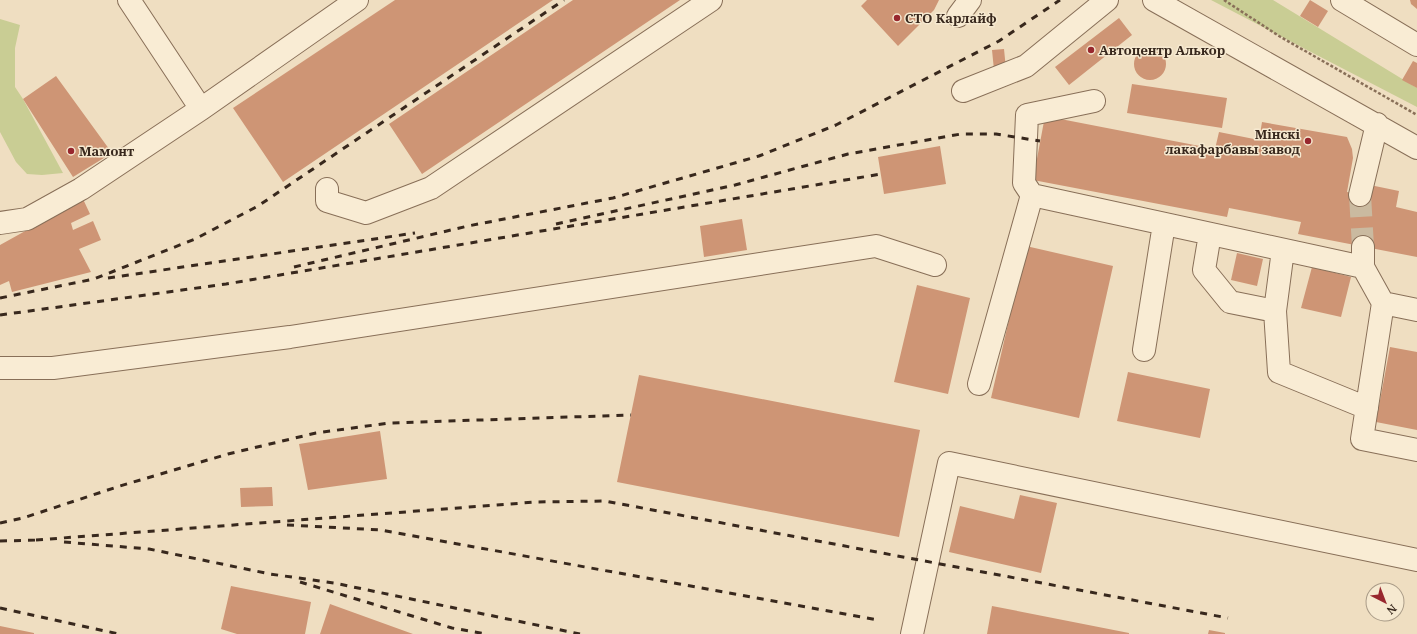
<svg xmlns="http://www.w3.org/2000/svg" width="1417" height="634" viewBox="0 0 1417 634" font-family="'Noto Serif',serif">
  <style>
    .green { fill: #c9cd94 }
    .building { fill: #ce9575 }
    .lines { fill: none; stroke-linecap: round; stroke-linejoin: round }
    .minor-tunnel { stroke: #cabaa0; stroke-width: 22; stroke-dasharray: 22 11; stroke-linecap: butt }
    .minor-casing { stroke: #886f58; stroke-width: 24 }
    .path { stroke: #886f58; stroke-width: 2.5; stroke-dasharray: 3 2; stroke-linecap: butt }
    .minor { stroke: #f9ecd4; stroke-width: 22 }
    .rail { stroke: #38281d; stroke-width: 3; stroke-dasharray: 7 7; stroke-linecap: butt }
    .poi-dot { fill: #98272e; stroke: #f6e9d0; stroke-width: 1.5 }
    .labels { text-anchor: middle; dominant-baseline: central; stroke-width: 3; stroke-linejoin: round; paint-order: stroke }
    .poi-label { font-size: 13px; font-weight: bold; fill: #38281d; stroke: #f6e9d0; text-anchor: start }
  </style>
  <rect width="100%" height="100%" fill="#efdec1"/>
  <path class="green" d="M1211,0H1273L1417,88V107Z
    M0,19L20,25L15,48V87L23,99L63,173L42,175L27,174L16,162L0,132Z"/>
  <path class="building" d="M395,0H553L283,182L233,108Z
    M573,0H680L422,174L389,124Z
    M867,0H939L934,10L898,46L861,6Z
    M1310,0L1328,11L1318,27L1300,16Z
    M1410,0H1417V9L1411,4Z
    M1119,18L1132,35L1069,85L1055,67Z
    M1134 64a16 16 0 1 1 32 0a16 16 0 1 1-32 0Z
    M1004,49L1006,69L994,70L992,50Z
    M1413,61L1417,63V88L1402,80Z
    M56,76L112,153L73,177L23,99Z
    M1132,84L1227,98L1222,128L1127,113Z
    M1045,116L1215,149L1219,132L1259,140L1262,122L1347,137L1352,149L1353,158L1347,192L1367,196L1370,185L1399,191L1396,207L1417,212V257L1298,234L1301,222L1229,208L1227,217L1033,180Z
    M940,146L946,184L884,194L878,157Z
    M83,199L90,214L71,223L73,230L93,221L101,240L79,249L91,272L12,292L9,281L0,285V245Z
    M742,219L747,250L704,257L700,226Z
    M1026,246L1113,266L1079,418L991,398Z
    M1237,253L1263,259L1257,286L1231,280Z
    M1312,267L1351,277L1341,317L1301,308Z
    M917,285L970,298L948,394L894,382Z
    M1390,347L1417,352V430L1376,422Z
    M1128,372L1210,389L1200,438L1117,421Z
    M639,375L920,430L899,537L617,482Z
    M380,431L387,479L308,490L299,444Z
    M272,487L273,506L241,507L240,488Z
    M1020,495L1057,503L1041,573L949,552L960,506L1014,519Z
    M231,586L311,602L305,634H237L221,629Z
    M330,604L413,634H320Z
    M992,606L1129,633V634H987Z
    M0,626L34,633V634H0Z
    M1209,630L1225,633V634H1208Z"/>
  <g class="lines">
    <path class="minor-tunnel" d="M1360,195L1363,247"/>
    <defs>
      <path id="minor" d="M129,0L201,109
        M1154,0L1417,148
        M1342,0L1417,45
        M958,16L970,0
        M963,91L1026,66L1107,0
        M327,189V201L366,213L431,188L711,0
        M1032,195L1024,183L1027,115L1094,101
        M1360,195L1377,124
        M0,223L27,219L81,189L201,109L357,0
        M1210,234L1204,270L1230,302L1275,311L1283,250
        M1363,247V267L1383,303L1417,310
        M1383,303L1362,439L1417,450
        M1275,311L1279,372L1367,408
        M1144,350L1164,224
        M0,368H53L290,337L876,246L935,265
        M979,384L1032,195L1363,267
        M912,634L949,463L1417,560"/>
    </defs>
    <use href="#minor" class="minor-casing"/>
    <path class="path" d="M1224,0L1279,36L1417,115"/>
    <use href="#minor" class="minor"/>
    <path class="rail" d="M556,224L735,185L848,154L961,134H996L1040,141
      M294,267L468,226L613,198L759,156L836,125L999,41L1060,0
      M108,278L415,233
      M0,298L94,279L195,239L258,206L564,0
      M0,315L226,284L881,174
      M0,523L23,518L120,486L228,454L316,433L389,423L631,415
      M287,525L381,530L878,620
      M36,540L536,502L605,501L1228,618
      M0,541L40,540
      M64,542L149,549L270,574L334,583L580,634
      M300,582L452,628L486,634
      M0,608L119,634"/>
  </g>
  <g class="poi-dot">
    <circle cx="897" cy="18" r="4"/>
    <circle cx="1091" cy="50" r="4"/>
    <circle cx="1308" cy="141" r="4"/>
    <circle cx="71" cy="151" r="4"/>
  </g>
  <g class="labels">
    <g class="poi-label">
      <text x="905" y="18">СТО Карлайф</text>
      <text x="1099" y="50">Автоцентр Алькор</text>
      <text x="1300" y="134" text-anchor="end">Мінскі<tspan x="1300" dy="15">лакафарбавы завод</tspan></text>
      <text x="79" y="151">Мамонт</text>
    </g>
  </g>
  <g transform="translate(1385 602) rotate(138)"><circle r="19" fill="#f6e9d0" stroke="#aa9c88"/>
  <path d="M0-3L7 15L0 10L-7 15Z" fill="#98272e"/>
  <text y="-6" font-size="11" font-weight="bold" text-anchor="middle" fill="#38281d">N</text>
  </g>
</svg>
